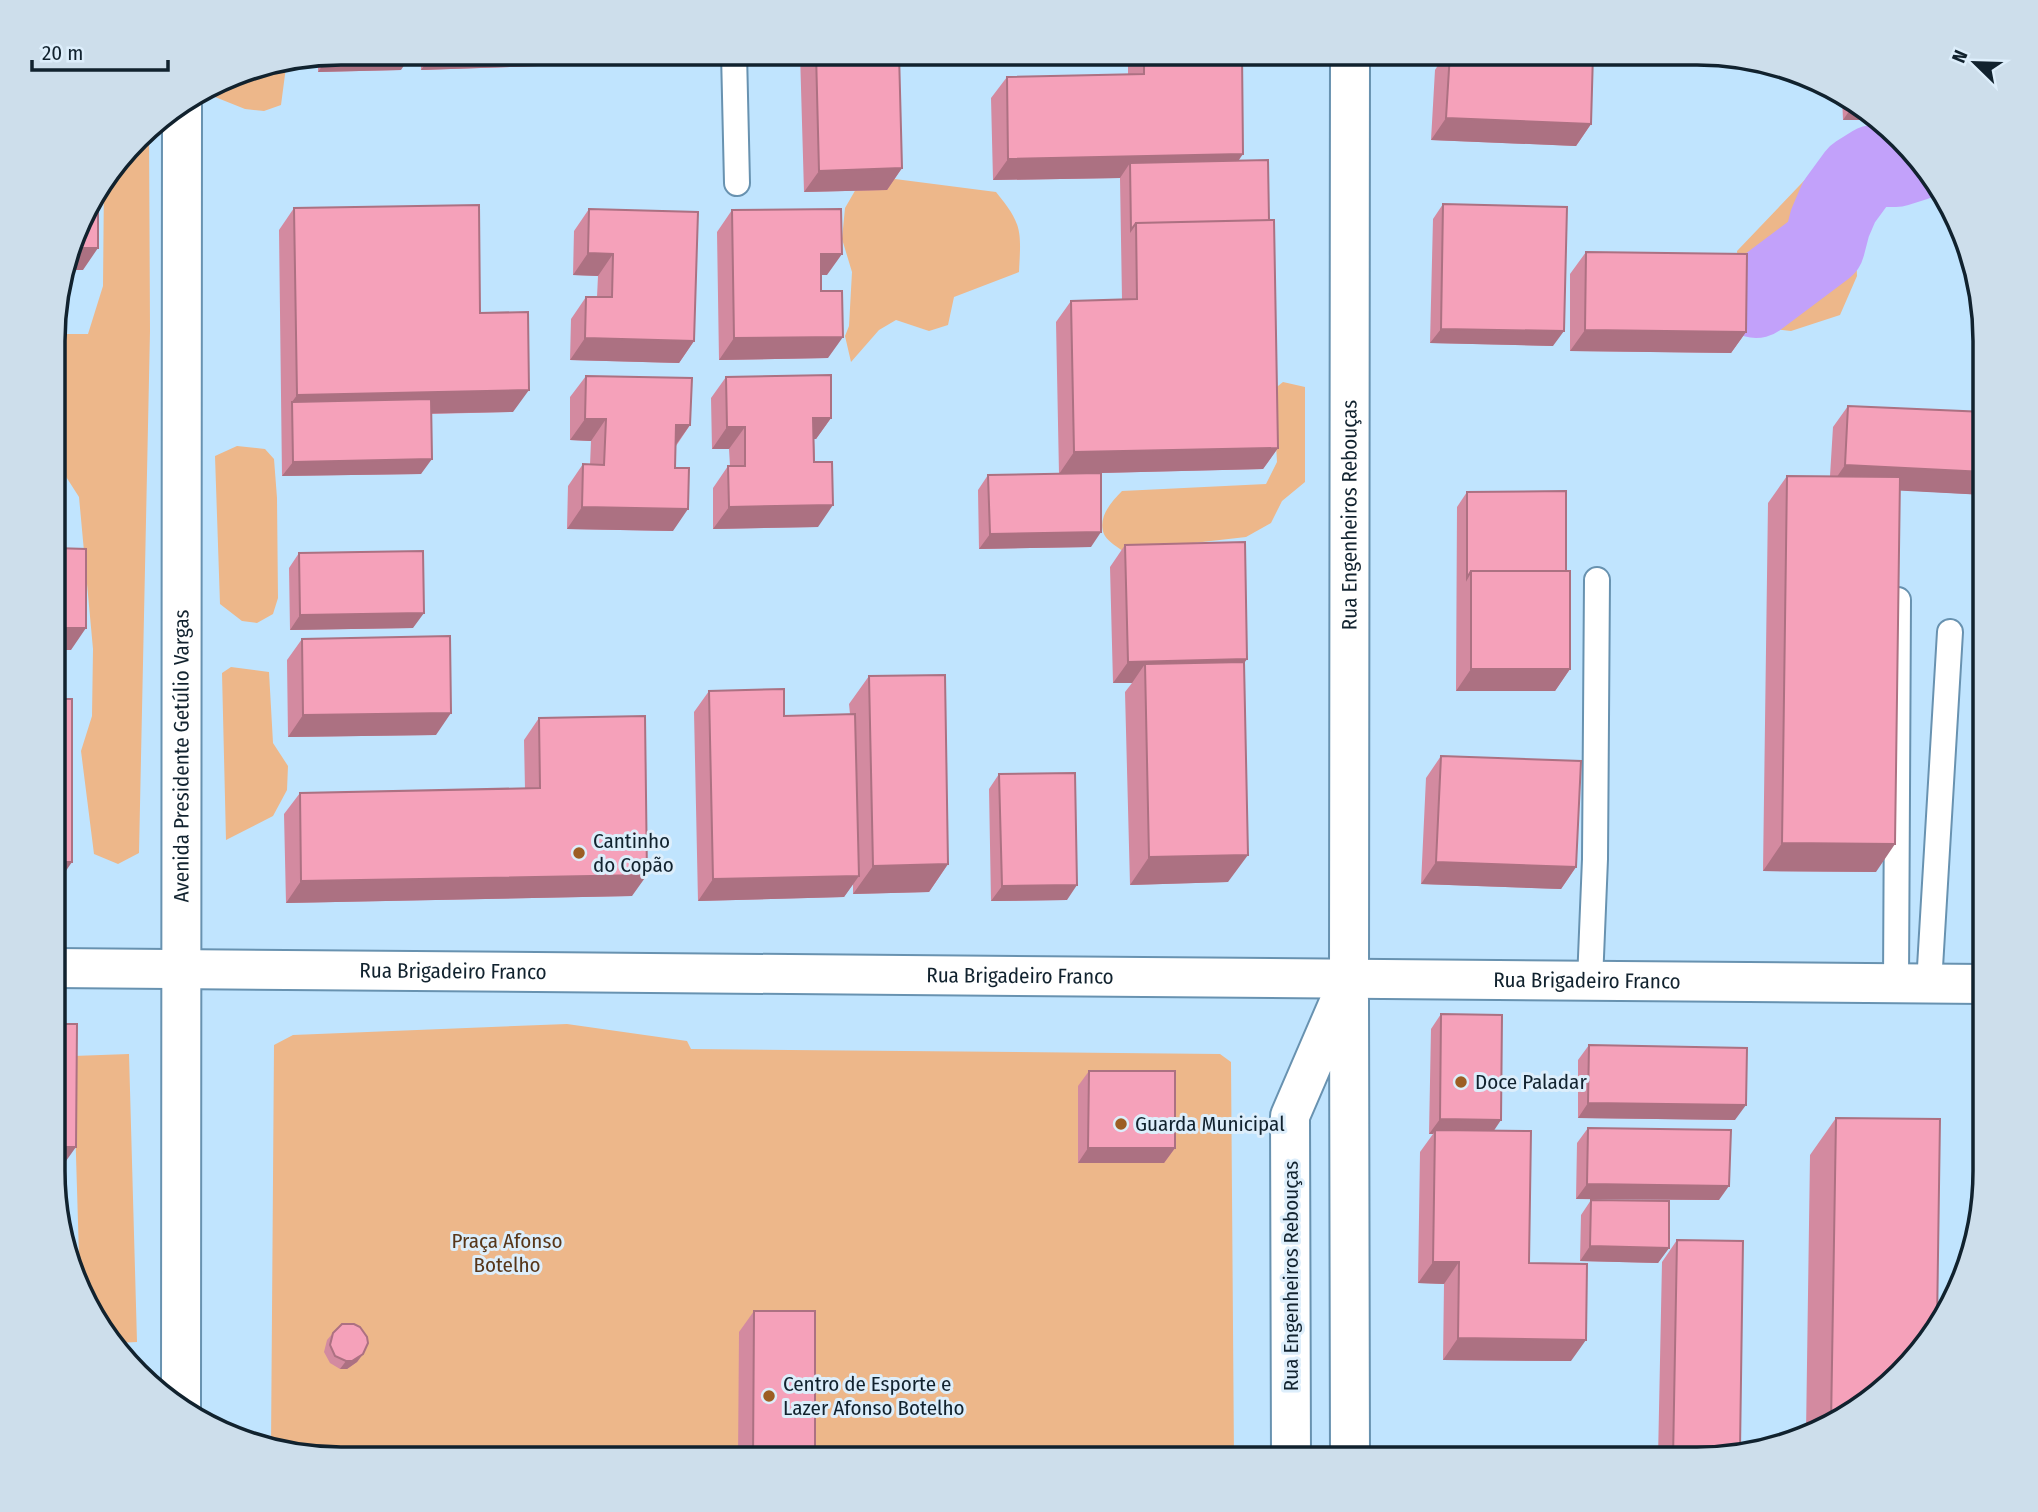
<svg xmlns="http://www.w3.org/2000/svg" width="2038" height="1512" viewBox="0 0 2038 1512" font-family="'Fira Sans Condensed',sans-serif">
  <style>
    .green { fill: #edb78a }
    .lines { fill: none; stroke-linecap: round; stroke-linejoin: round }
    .river { stroke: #c2a1fa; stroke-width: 82 }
    .service-casing { stroke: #6892b0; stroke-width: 28 }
    .minor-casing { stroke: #6892b0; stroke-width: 42 }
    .secondary-casing { stroke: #6892b0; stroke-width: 42 }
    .service { stroke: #fff; stroke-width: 24 }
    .minor { stroke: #fff; stroke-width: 38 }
    .secondary { stroke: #fff; stroke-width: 38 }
    .wall { fill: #d38aa0 }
    .shaded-wall { fill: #ac7182 }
    .building { fill: #f5a1ba; stroke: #ac7182; stroke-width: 2 }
    .poi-dot { fill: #9c5e23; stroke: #ddeefb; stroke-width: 2.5 }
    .labels { text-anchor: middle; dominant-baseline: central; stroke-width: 6; stroke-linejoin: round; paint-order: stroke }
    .street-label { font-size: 21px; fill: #11222e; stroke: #ddeefb }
    .poi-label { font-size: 21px; fill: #11222e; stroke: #ddeefb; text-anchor: start }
    .park-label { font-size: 21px; fill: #573619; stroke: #ddeefb }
    .rim { fill: none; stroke: #11222e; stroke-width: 3.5 }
  </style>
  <rect width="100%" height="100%" fill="#c0e4fe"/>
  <path class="green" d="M285,62L286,67L281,105L264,111L245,109L210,95V90L248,68Z
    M149,126L150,331L139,853L118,864L94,854L81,751L92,716L93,649L79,497L63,472L55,468V334H88L103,286L104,181Z
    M1894,133L1927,177L1898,188L1885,207L1855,228L1857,276L1840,315L1791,331L1744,326L1737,251L1840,143Z
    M895,179L996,192C1023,225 1021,231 1019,272L954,297L948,325L929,331L896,320L879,330L851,362L845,336L849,326L852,272L842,239L845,208L856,189Z
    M1283,382L1305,387V482L1282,501L1271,523L1246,537L1123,551C1117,547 1109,542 1105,536C1096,519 1111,502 1122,491L1266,484L1277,462L1273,390Z
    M237,446L265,449L274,459L277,498L278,598L273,614L257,623L242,621L220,604L215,456Z
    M231,667L269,672L273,743L288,766L287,790L273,816L226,840L222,673Z
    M567,1024L687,1041L691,1049L1220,1054L1231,1062L1234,1459H323L271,1447L274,1045L293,1035Z
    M129,1054L137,1342L117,1343L82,1299L80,1289L73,1056Z"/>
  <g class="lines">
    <path class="river" d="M1756,297L1824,246L1830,223L1839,202L1858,176L1874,166H1896L1915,160"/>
    <defs>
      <path id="service" d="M734,53L737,183
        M1590,981L1595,859L1597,580
        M1896,984L1898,600
        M1929,984L1950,632"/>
      <path id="minor" d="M1349,999L1350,1459
        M1291,1459L1290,1116L1349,979"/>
      <g id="secondary">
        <path id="s1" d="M54,968L1985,984"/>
        <path id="s2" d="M1349,979L1350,53"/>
        <path id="s3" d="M181,1407L182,106"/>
      </g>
    </defs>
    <use href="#service" class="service-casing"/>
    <use href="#minor" class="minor-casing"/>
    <use href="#secondary" class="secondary-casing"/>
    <use href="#service" class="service"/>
    <use href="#minor" class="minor"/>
    <use href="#secondary" class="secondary"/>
  </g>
  <path class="wall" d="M341,52L401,70L318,72V56Z
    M421,53H695L689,61L421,70Z
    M800,53H899L902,168L887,190L804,192Z
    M927,53H1051L1045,61L927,65Z
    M1128,53H1242L1238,161L1269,220L1278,448L1263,469L1059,474L1056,322L1071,301L1122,299L1120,178L993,180L991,98L1007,77L1128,74Z
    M1446,53H1572L1591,124L1576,146L1431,140L1435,70Z
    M1842,96L1880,120H1843Z
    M1443,204L1553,346L1430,343L1433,219Z
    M294,208L480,313L513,412L431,414L421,474L282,476L279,230Z
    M589,209L694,341L679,363L570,360L571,319L586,297H597L598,276L573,275L574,231Z
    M732,210L827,275H821V291L828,358L719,360L717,232Z
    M1586,252L1746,332L1731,353L1570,351V274Z
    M586,376L690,425L676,446L673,531L567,529L568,486L583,464L590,465L591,441L570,440V397Z
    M726,377L831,418L816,439H814L818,527L713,529V488L728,466H730L729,449H712L711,398Z
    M1848,406L1985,412V495L1900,490L1876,872L1763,871L1768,503L1787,476H1830L1833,427Z
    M988,475L1091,547L979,549L978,490Z
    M1467,492L1566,571L1570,669L1555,691H1456L1457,507Z
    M1125,545L1244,663L1228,882L1130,885L1125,692L1132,683H1113L1110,567Z
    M299,553L413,628L290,630L289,568Z
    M302,639L436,735L288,737L287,660Z
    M869,676L948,864L929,892L853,894V884L844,897L698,901L694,712L709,691L784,716L850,714L849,704Z
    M539,718L632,896L286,903L284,814L300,793L525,789L524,740Z
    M1441,756L1576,867L1561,889L1421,884L1426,778Z
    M999,774L1067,900L991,901L989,789Z
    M1441,1014L1493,1131L1529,1263L1571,1361L1443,1360L1444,1284L1418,1283L1420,1152L1433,1134H1429L1431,1029Z
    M1589,1045L1735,1120L1578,1118V1060Z
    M1089,1071L1175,1148L1164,1163H1078V1086Z
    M1836,1118L1914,1361L1824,1430L1806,1434L1810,1155Z
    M1588,1128L1719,1200L1576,1199L1577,1143Z
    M1591,1200L1669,1248L1658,1263L1580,1261L1581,1215Z
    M1677,1240L1697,1460L1658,1459L1662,1262Z
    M754,1311L815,1459H738L739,1332Z
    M333,1333L363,1354L357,1362L347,1369H340L330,1363L324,1352L327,1340Z"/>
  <path class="shaded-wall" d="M496,53H695L689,61L421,70L432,55Z
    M936,53H1051L1045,61L927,65Z
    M411,55L401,70L318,72L328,57Z
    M1854,104L1880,120H1843Z
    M1446,118L1591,124L1576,146L1431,140Z
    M1243,154L1228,176L1130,163L1120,178L993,180L1008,159Z
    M902,168L887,190L804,192L819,171Z
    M74,248H98L83,270H66Z
    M588,253L613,254L598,276L573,275Z
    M821,254H842L827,275H806Z
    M1441,329L1564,331L1553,346L1430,343Z
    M1585,330L1746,332L1731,353L1570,351Z
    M843,337L828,358L719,360L734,338Z
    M585,338L694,341L679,363L570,360Z
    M529,390L513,412L292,416V402L297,395Z
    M813,418H831L816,439L798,440Z
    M585,419H606L591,441L570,440Z
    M676,425H690L675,446Z
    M727,427H745L729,449H712Z
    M1278,448L1263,469L1059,474L1074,452Z
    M432,459L421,474L282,476L293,462Z
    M1845,465L1985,472V495L1830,487Z
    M833,505L818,527L713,529L729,507Z
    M582,507L688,509L673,531L567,529Z
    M1101,532L1091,547L979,549L990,534Z
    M424,613L413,628L290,630L300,615Z
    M54,628H86L71,650H54Z
    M1247,659L1232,681L1145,664L1132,683H1113L1128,662Z
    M1471,669H1570L1555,691H1456Z
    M451,713L436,735L288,737L303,715Z
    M1782,843L1895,844L1876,872L1763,871Z
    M1248,855L1228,882L1130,885L1149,857Z
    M54,862H72L57,884H54Z
    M1436,862L1576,867L1561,889L1421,884Z
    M948,864L929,892L853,894L873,866Z
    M647,875L632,896L286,903L301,881Z
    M859,876L844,897L698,901L713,879Z
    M1077,885L1067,900L991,901L1002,886Z
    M1588,1103L1746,1105L1735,1120L1578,1118Z
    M1440,1119L1501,1120L1491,1135L1435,1130L1433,1134H1429Z
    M53,1147H76L61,1168H53Z
    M1088,1148H1175L1164,1163H1078Z
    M1587,1184L1729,1186L1719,1200L1576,1199Z
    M1590,1246L1669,1248L1658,1263L1580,1261Z
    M1433,1262H1459L1444,1284L1418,1283Z
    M1458,1338L1586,1340L1571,1361L1443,1360Z
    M363,1354L357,1362L347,1369H340L346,1361Z"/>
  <path class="building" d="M341,52L411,53V55L328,57V55Z
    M432,53H496L432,55Z
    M816,53H899L902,168L819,171Z
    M1144,53H1242L1243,154L1008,159L1007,77L1144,74Z
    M1450,53L1593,54L1591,124L1446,118Z
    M1268,160L1269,220L1136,223L1131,230L1130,163Z
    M98,188V248H74L91,197Z
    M1443,204L1567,207L1564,331L1441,329Z
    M479,205L480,313L528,312L529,390L297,395L294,208Z
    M589,209L698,212L694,341L585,338L586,297H612L613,254L588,253Z
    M841,209L842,254H821V291H842L843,337L734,338L732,210Z
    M1274,220L1278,448L1074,452L1071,301L1137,299L1136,223Z
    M1586,252L1747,254L1746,332L1585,330Z
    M831,375V418H813L814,462H832L833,505L729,507L728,466H745V427H727L726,377Z
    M586,376L692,378L690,425H676L675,468H689L688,509L582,507L583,464L604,465L606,419H585Z
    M431,399L432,459L293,462L292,402Z
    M1848,406L1985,412V472L1845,465Z
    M1101,473V532L990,534L988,475Z
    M1787,476L1900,477L1895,844L1782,843Z
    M1566,491V571H1471L1467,578V492Z
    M1245,542L1247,659L1128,662L1125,545Z
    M55,548L86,549V628H54Z
    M423,551L424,613L300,615L299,553Z
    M1471,571H1570V669H1471Z
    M450,636L451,713L303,715L302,639Z
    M1244,662L1248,855L1149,857L1145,664Z
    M945,675L948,864L873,866L869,676Z
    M784,689V716L855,714L859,876L713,879L709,691Z
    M54,699H72V862H54Z
    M645,716L647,875L301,881L300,793L540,788L539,718Z
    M1441,756L1581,761L1576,867L1436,862Z
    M1075,773L1077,885L1002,886L999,774Z
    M1441,1014L1502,1015L1501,1120L1440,1119Z
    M53,1024H77L76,1147H53Z
    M1589,1045L1747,1048L1746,1105L1588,1103Z
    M1089,1071H1175V1148H1088Z
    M1836,1118L1940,1119L1937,1324L1914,1361L1831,1425Z
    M1588,1128L1731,1130L1729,1186L1587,1184Z
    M1435,1130L1531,1131L1529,1263L1587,1264L1586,1340L1458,1338L1459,1262H1433Z
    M53,1168H60V1216L53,1190Z
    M1591,1200L1669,1201V1248L1590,1246Z
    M1677,1240L1743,1241L1740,1449L1697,1460L1673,1459Z
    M754,1311H815V1459H753Z
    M342,1324H354L360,1327L367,1337L368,1343L363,1354L352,1361H346L335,1356L330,1345L333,1333Z"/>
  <g class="poi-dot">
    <circle cx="579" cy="853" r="7"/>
    <circle cx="1461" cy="1082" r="7"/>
    <circle cx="1121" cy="1124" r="7"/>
    <circle cx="769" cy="1396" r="7"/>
  </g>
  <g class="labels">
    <g class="street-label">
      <text stroke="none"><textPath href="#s2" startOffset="464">Rua Engenheiros Rebouças</textPath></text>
      <text stroke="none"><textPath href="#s3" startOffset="651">Avenida Presidente Getúlio Vargas</textPath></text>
      <text stroke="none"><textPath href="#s1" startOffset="399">Rua Brigadeiro Franco</textPath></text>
      <text stroke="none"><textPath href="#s1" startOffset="966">Rua Brigadeiro Franco</textPath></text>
      <text stroke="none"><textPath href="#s1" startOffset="1533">Rua Brigadeiro Franco</textPath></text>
      <text transform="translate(1291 1276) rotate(-90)">Rua Engenheiros Rebouças</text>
    </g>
    <g class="poi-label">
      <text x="593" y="841">Cantinho<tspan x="593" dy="24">do Copão</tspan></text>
      <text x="1475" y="1082">Doce Paladar</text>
      <text x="1135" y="1124">Guarda Municipal</text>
      <text x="783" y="1384">Centro de Esporte e<tspan x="783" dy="24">Lazer Afonso Botelho</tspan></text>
    </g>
    <g class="park-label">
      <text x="507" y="1241">Praça Afonso<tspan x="507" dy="24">Botelho</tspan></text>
    </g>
  </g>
  <path d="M0 0H2038V1512H0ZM341 65H1697A276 276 0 0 1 1973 341V1171A276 276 0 0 1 1697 1447H341A276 276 0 0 1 65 1171V341A276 276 0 0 1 341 65Z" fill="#cddeeb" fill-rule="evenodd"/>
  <path class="rim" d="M341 65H1697A276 276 0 0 1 1973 341V1171A276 276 0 0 1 1697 1447H341A276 276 0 0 1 65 1171V341A276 276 0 0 1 341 65Z"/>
  <g transform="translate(1975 63) rotate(293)" stroke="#ddeefb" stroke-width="5" paint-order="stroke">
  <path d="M0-5L12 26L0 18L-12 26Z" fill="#11222e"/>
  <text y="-10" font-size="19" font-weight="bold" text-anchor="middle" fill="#11222e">N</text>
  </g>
  <path d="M32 60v10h136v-10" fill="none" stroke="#11222e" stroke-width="3.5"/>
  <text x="42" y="60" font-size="21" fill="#11222e" stroke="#ddeefb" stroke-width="5" paint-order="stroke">20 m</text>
</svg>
